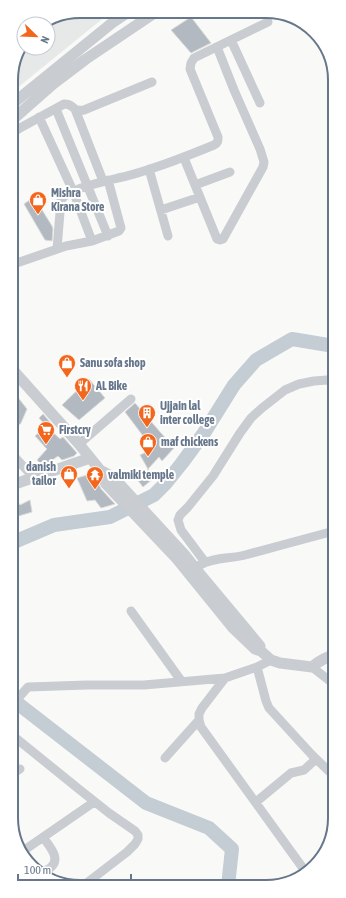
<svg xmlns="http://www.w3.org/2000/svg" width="346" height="898" viewBox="0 0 346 898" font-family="'Asap Condensed',sans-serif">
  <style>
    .built { fill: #e7e9e8 }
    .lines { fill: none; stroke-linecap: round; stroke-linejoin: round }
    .river { stroke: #c3cdd3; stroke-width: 14 }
    .building { fill: #b2b9c1; stroke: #dbdbd9 }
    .minor { stroke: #c9ccd1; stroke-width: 9 }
    .tertiary { stroke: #c9ccd1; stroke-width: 11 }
    .labels { text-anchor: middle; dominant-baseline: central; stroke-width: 4; stroke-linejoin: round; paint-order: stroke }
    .poi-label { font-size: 12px; font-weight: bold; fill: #66768b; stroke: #fff; text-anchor: start }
    .rim { fill: none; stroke: #66768b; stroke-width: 2 }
  </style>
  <rect width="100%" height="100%" fill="#f9faf7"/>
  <path class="built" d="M80,11H112L11,93V75L18,49L24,42V48H48V24H46Z"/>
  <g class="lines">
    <path class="river" d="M12,544L14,542L54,525L110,517L154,495L166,483L182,463L204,433L234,385L256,360L292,339L334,346
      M12,699L146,803L209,828L232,849L228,886"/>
  </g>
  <path class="building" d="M191,17L211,43L191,53L171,30Z
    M34,197L52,226L53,229L52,241L45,240L24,204Z
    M89,379L105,398L79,420L62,405Z
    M16,395L27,409L21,423L12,432V398Z
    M135,403L174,448L162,461L159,457L148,469L140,455L153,449L125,412Z
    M43,414L50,422L46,426L39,418Z
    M46,426L60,439L63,437L77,453L74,456L62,460L58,456L43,467L37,460L47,449L35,436Z
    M148,469L154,478L143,487L136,478Z
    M94,473L101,489L115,504L101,508L95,500L87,501L77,478Z
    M12,494L20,505L30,500L32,512L12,518Z"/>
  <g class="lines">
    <path class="minor" d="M231,40L260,103
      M56,109L108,236
      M75,109L103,181
      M39,117L73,191L92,241
      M11,134L20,128L64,104C74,103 71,112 84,110L152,82
      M184,158L217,239L220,240L223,239L263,167L264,162L260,149L234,90L217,47
      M149,169L168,236
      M195,185L230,172
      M161,210L200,197
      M57,249L61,200C69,188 104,182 118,178C128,176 138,173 147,170C170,163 192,154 214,145C218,143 218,141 218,137L190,69L191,63L194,58L268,22
      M11,265L66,246L92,241L119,231L121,228L108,180
      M79,444L131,399
      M12,454L34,478
      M205,562L181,530L178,520L180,515L188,507L213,476L240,433L251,418L262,408L285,390L299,384L314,381L327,380L334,382
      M200,565C214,557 230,559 245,555C275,547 304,539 334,531
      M131,611L182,682
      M271,660L257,667L225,678L202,708L199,714V720L201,727L305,871
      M257,667L266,701L269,708L312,755L335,777
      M312,667L335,685
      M12,705L28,687L87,685H144L225,678
      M12,735L80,790L109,813L135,831L138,835V839L135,844L127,852L88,882L82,886
      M165,758L199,720
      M12,774L20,769
      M256,802L291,773L304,770L316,759
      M23,851L94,802
      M41,872C44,871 48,870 50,868C62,859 49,846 43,837"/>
    <path class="tertiary" d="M11,105L112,23L130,11
      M11,121L53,84L86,59L156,12
      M12,369L79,444L100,470L106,484L177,559L233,628L255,649L261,651L271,660L280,663L312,667C319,661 325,657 335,655
      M100,470L113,477L184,554L195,568L260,646
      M12,485L90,458"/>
  </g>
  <defs>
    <symbol id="shop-pin" viewBox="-11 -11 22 30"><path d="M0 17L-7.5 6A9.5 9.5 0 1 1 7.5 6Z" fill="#f3671d" stroke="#fff"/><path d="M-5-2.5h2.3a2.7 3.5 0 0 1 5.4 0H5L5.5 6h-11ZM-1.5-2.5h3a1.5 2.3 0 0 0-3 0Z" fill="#fff"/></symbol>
    <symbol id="restaurant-pin" viewBox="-11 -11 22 30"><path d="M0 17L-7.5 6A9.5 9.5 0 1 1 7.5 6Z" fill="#f3671d" stroke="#fff"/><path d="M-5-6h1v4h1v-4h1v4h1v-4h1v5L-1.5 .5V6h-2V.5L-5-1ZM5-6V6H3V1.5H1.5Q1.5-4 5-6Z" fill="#fff"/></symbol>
    <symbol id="building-pin" viewBox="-11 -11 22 30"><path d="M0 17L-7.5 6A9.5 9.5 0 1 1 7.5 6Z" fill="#f3671d" stroke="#fff"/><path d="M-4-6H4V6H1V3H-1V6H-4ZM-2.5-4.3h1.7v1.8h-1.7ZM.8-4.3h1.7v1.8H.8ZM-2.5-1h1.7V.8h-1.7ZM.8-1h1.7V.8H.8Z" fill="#fff"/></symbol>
    <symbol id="supermarket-pin" viewBox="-11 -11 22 30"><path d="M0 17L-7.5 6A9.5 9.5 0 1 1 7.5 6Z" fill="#f3671d" stroke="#fff"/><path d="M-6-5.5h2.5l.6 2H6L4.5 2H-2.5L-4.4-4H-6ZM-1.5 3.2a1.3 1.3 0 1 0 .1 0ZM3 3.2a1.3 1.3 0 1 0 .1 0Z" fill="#fff"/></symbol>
    <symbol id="temple-pin" viewBox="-11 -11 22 30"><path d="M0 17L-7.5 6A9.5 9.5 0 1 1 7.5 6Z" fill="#f3671d" stroke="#fff"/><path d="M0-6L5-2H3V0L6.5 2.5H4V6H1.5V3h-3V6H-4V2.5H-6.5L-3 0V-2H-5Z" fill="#fff"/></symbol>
  </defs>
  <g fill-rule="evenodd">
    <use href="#shop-pin" x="28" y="190" width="20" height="27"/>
    <use href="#shop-pin" x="57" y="353" width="20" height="27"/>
    <use href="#restaurant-pin" x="73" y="376" width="20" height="27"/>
    <use href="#building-pin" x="137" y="403" width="20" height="27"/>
    <use href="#supermarket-pin" x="36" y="420" width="20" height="27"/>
    <use href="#shop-pin" x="138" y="432" width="20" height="27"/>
    <use href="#shop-pin" x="59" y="464" width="20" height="27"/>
    <use href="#temple-pin" x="85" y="465" width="20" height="27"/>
  </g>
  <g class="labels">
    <g class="poi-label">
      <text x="51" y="193">Mishra<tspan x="51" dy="14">Kirana Store</tspan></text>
      <text x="80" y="363">Sanu sofa shop</text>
      <text x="96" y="386">AL Bike</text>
      <text x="160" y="406">Ujjain lal<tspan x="160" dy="14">inter college</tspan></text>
      <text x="59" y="430">Firstcry</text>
      <text x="161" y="442">maf chickens</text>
      <text x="56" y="467" text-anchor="end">danish<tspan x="56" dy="14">tailor</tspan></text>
      <text x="108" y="475">valmiki temple</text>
    </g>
  </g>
  <path d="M0 0H346V898H0ZM80 18H266A62 62 0 0 1 328 80V818A62 62 0 0 1 266 880H80A62 62 0 0 1 18 818V80A62 62 0 0 1 80 18Z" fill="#fff" fill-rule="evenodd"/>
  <path class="rim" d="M80 18H266A62 62 0 0 1 328 80V818A62 62 0 0 1 266 880H80A62 62 0 0 1 18 818V80A62 62 0 0 1 80 18Z"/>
  <g transform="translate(36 36) rotate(113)"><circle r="19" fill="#ffffff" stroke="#c2c8d1"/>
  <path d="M0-3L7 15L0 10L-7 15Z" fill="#f3671d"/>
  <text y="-6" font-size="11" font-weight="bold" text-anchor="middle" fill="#66768b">N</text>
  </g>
  <path d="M18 874v6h113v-6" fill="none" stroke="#66768b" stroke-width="2"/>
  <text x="24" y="874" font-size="12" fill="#66768b" stroke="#ffffff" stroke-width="3" paint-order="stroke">100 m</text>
</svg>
